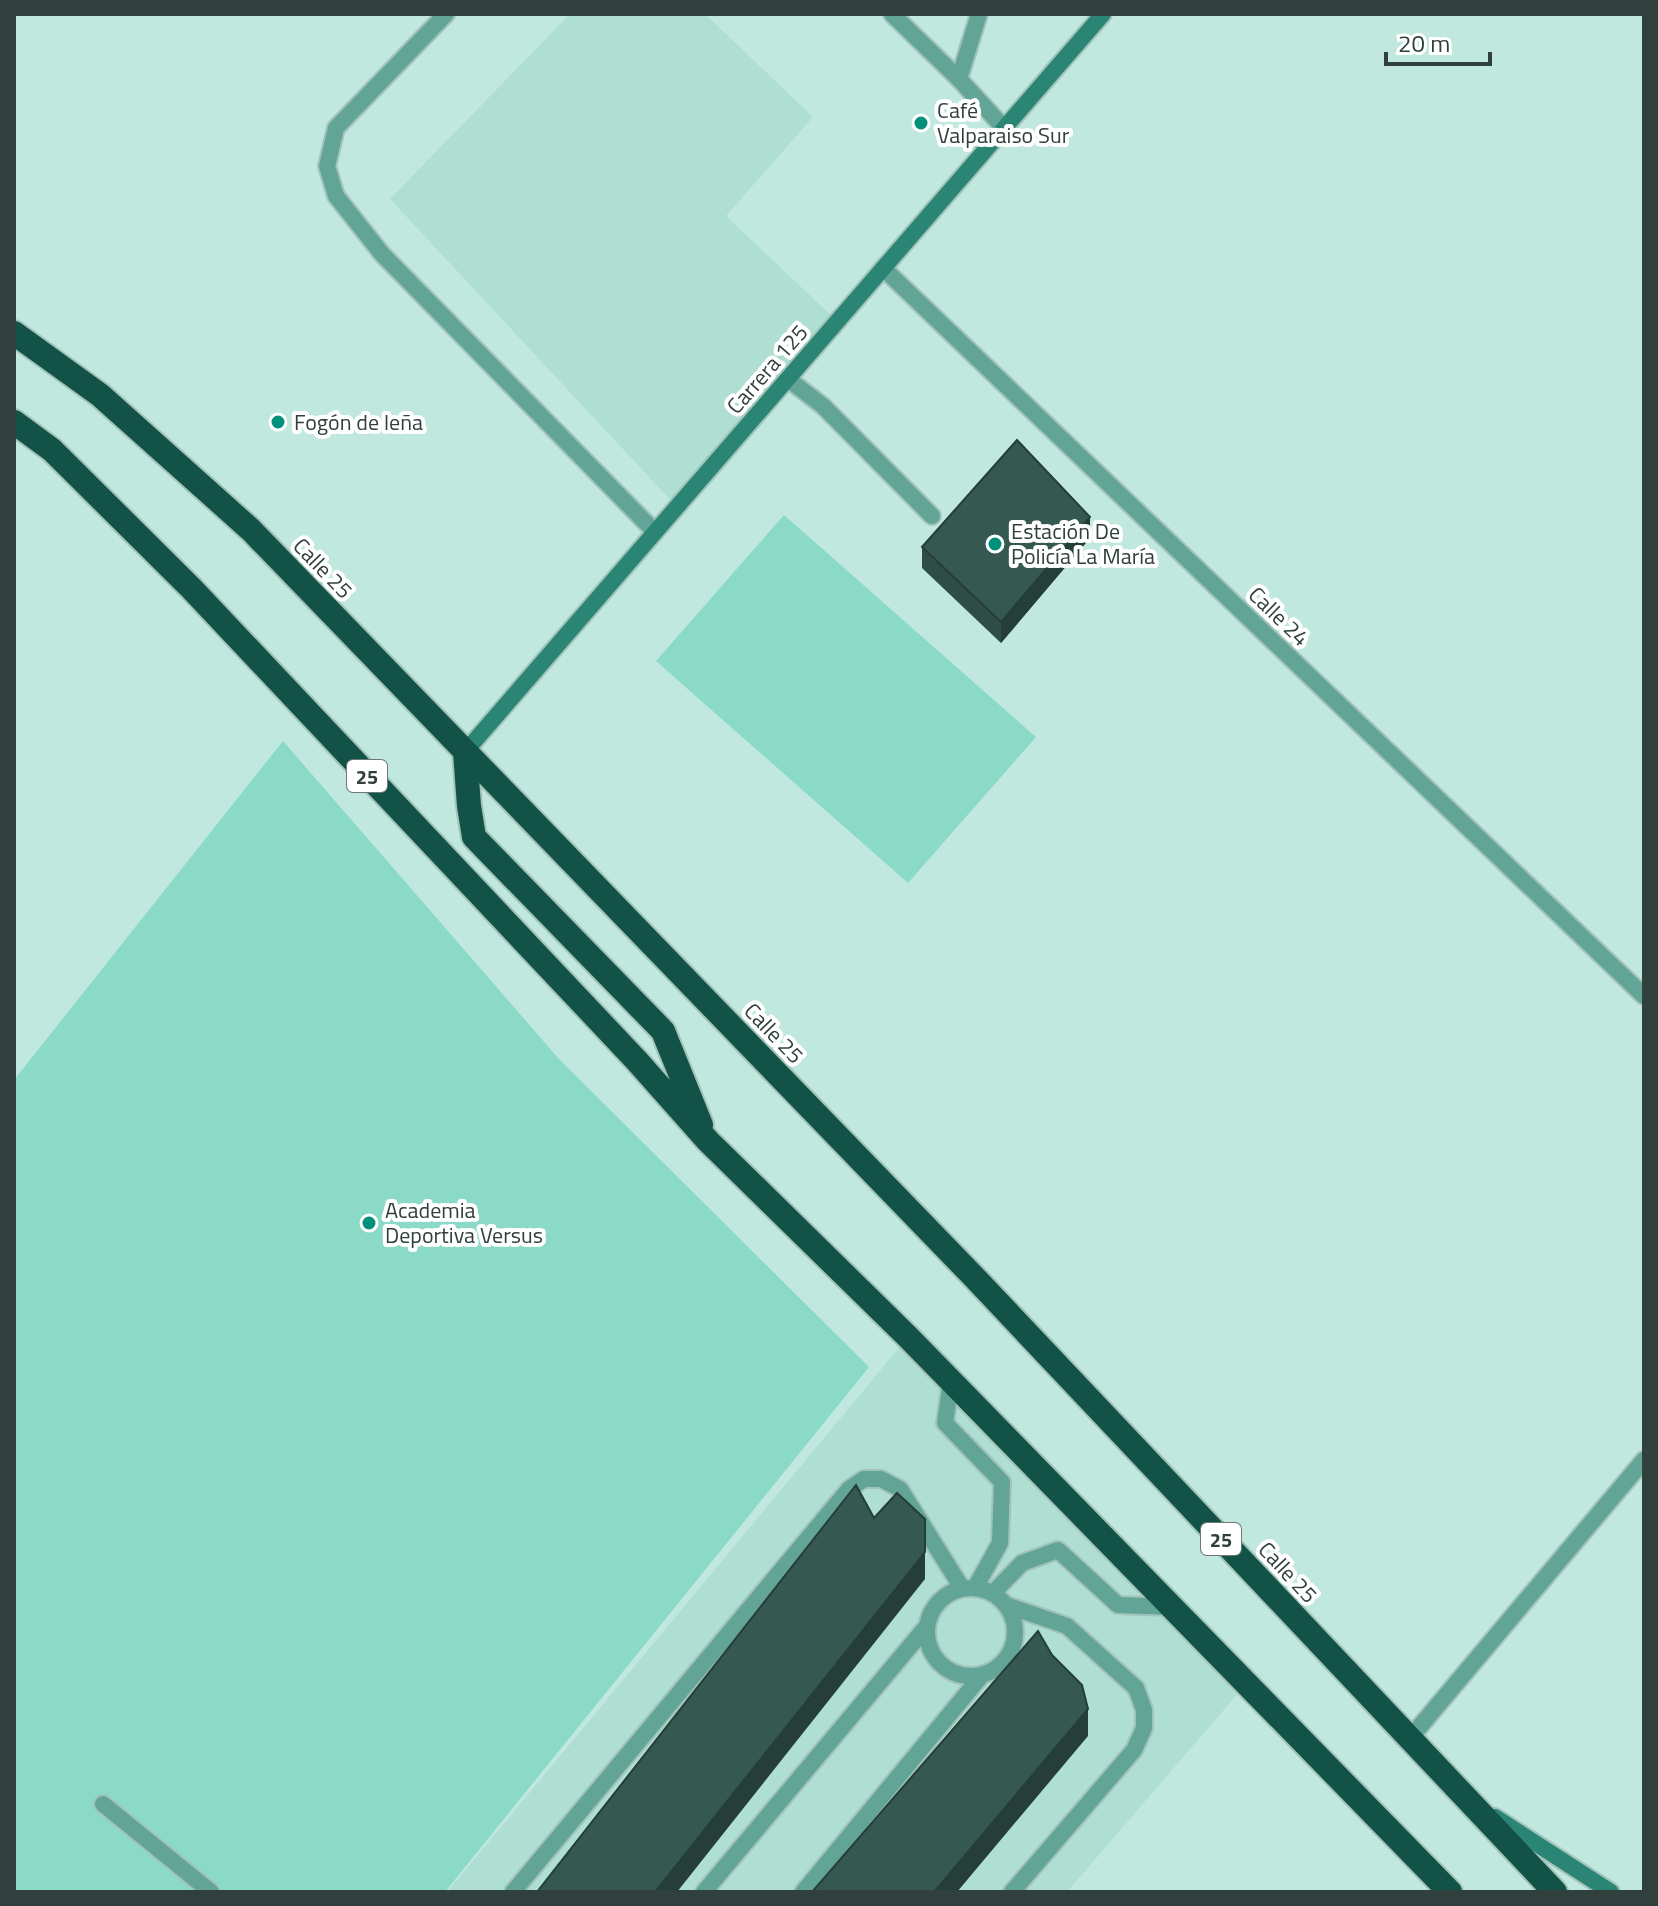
<svg xmlns="http://www.w3.org/2000/svg" width="1658" height="1906" viewBox="0 0 1658 1906" font-family="'Titillium Web',sans-serif">
  <style>
    .built { fill: #aedfd2 }
    .green { fill: #8bdac8 }
    .lines { fill: none; stroke-linecap: round; stroke-linejoin: round }
    .lane-casing { stroke: #a1c3ba; stroke-width: 20 }
    .street-casing { stroke: #a1c3ba; stroke-width: 20 }
    .secondary-casing { stroke: #a1c3ba; stroke-width: 20 }
    .highway-casing { stroke: #a1c3ba; stroke-width: 28 }
    .lane { stroke: #62a596; stroke-width: 16 }
    .street { stroke: #62a596; stroke-width: 16 }
    .secondary { stroke: #2a8574; stroke-width: 16 }
    .highway { stroke: #135246; stroke-width: 24 }
    .wall { fill: #2e4d45 }
    .shaded-wall { fill: #253e38 }
    .building { fill: #355950; stroke: #253e38; stroke-width: 2 }
    .poi-dot { fill: #00907c; stroke: #fff; stroke-width: 3 }
    .labels { text-anchor: middle; dominant-baseline: central; stroke-width: 8; stroke-linejoin: round; paint-order: stroke }
    .shield { fill: #fff; stroke: #6e7976; stroke-width: 2 }
    .shield-label { font-size: 20px; font-weight: bold; fill: #30403c }
    .poi-label { font-size: 22px; fill: #30403c; stroke: #fff; text-anchor: start }
    .street-label { font-size: 22px; fill: #30403c; stroke: #fff }
  </style>
  <rect width="100%" height="100%" fill="#c1e8de"/>
  <path class="built" d="M570,14H705L813,117L726,216L837,321L677,507L390,199Z
    M908,1337L1246,1684L1067,1892H447Z"/>
  <path class="green" d="M784,515L1036,737L908,883L656,661Z
    M283,741L559,1059L869,1367L445,1892H14V1080Z"/>
  <g class="lines">
    <defs>
      <path id="lane" d="M446,14L336,128L327,166L336,196L382,254L655,532
        M959,79L979,14
        M788,379L823,406L932,516
        M951,1381L945,1423L1002,1482L1000,1543L975,1588
        M927 1632a44 44 0 1 1 88 0a44 44 0 1 1-88 0Z
        M993,1593L1022,1563L1058,1550L1118,1605L1171,1607
        M1006,1605L1067,1626L1136,1688L1144,1710V1728L1134,1750L1012,1892
        M1411,1737L1644,1460
        M103,1804L211,1892
        M513,1892L849,1489L864,1479H881L900,1489L962,1588
        M704,1892L927,1626
        M803,1892L982,1675"/>
      <path id="street" d="M892,14L959,79L1004,128
        M883,268L1644,996"/>
      <path id="secondary" d="M465,752L1103,14
        M1495,1817L1611,1892"/>
      <path id="highway" d="M14,333L100,395L251,530L974,1277L1555,1892
        M14,422L52,450L192,589L637,1061L708,1141L908,1337L1450,1892
        M465,752L469,806L474,837L663,1031L701,1125"/>
    </defs>
    <use href="#lane" class="lane-casing"/>
    <use href="#street" class="street-casing"/>
    <use href="#secondary" class="secondary-casing"/>
    <use href="#highway" class="highway-casing"/>
    <use href="#lane" class="lane"/>
    <use href="#street" class="street"/>
    <use href="#secondary" class="secondary"/>
    <use href="#highway" class="highway"/>
  </g>
  <path class="wall" d="M1090,538L1001,643L922,568V547Z"/>
  <path class="shaded-wall" d="M1090,517V538L1001,643V622Z
    M925,1552V1579L677,1892H655Z
    M1088,1709V1736L957,1892H934Z"/>
  <path class="building" d="M1017,440L1090,517L1001,622L922,547Z
    M856,1485L874,1518L897,1493L925,1519V1552L655,1892H537Z
    M1038,1631L1052,1655L1082,1685L1088,1709L934,1892H812Z"/>
  <g class="poi-dot">
    <circle cx="921" cy="123" r="8"/>
    <circle cx="278" cy="422" r="8"/>
    <circle cx="995" cy="544" r="8"/>
    <circle cx="369" cy="1223" r="8"/>
  </g>
  <g class="labels">
    <g class="shield">
      <rect x="347" y="760" width="40" height="32" rx="6"/>
      <rect x="1201" y="1523" width="40" height="32" rx="6"/>
    </g>
    <g class="shield-label">
      <text x="367" y="776">25</text>
      <text x="1221" y="1539">25</text>
    </g>
    <g class="poi-label">
      <text x="937" y="110">Café<tspan x="937" dy="25">Valparaiso Sur</tspan></text>
      <text x="294" y="422">Fogón de leña</text>
      <text x="1011" y="531">Estación De<tspan x="1011" dy="25">Policía La María</tspan></text>
      <text x="385" y="1210">Academia<tspan x="385" dy="25">Deportiva Versus</tspan></text>
    </g>
    <g class="street-label">
      <text transform="translate(767 369) rotate(-49)">Carrera 125</text>
      <text transform="translate(323 568) rotate(46)">Calle 25</text>
      <text transform="translate(1279 616) rotate(44)">Calle 24</text>
      <text transform="translate(774 1033) rotate(46)">Calle 25</text>
      <text transform="translate(1288 1572) rotate(47)">Calle 25</text>
    </g>
  </g>
  <rect width="1658" height="1906" fill="none" stroke="#30403c" stroke-width="32"/>
  <path d="M1386 52v12h104v-12" fill="none" stroke="#30403c" stroke-width="4"/>
  <text x="1398" y="52" font-size="24" fill="#30403c" stroke="#ffffff" stroke-width="6" paint-order="stroke">20 m</text>
</svg>
